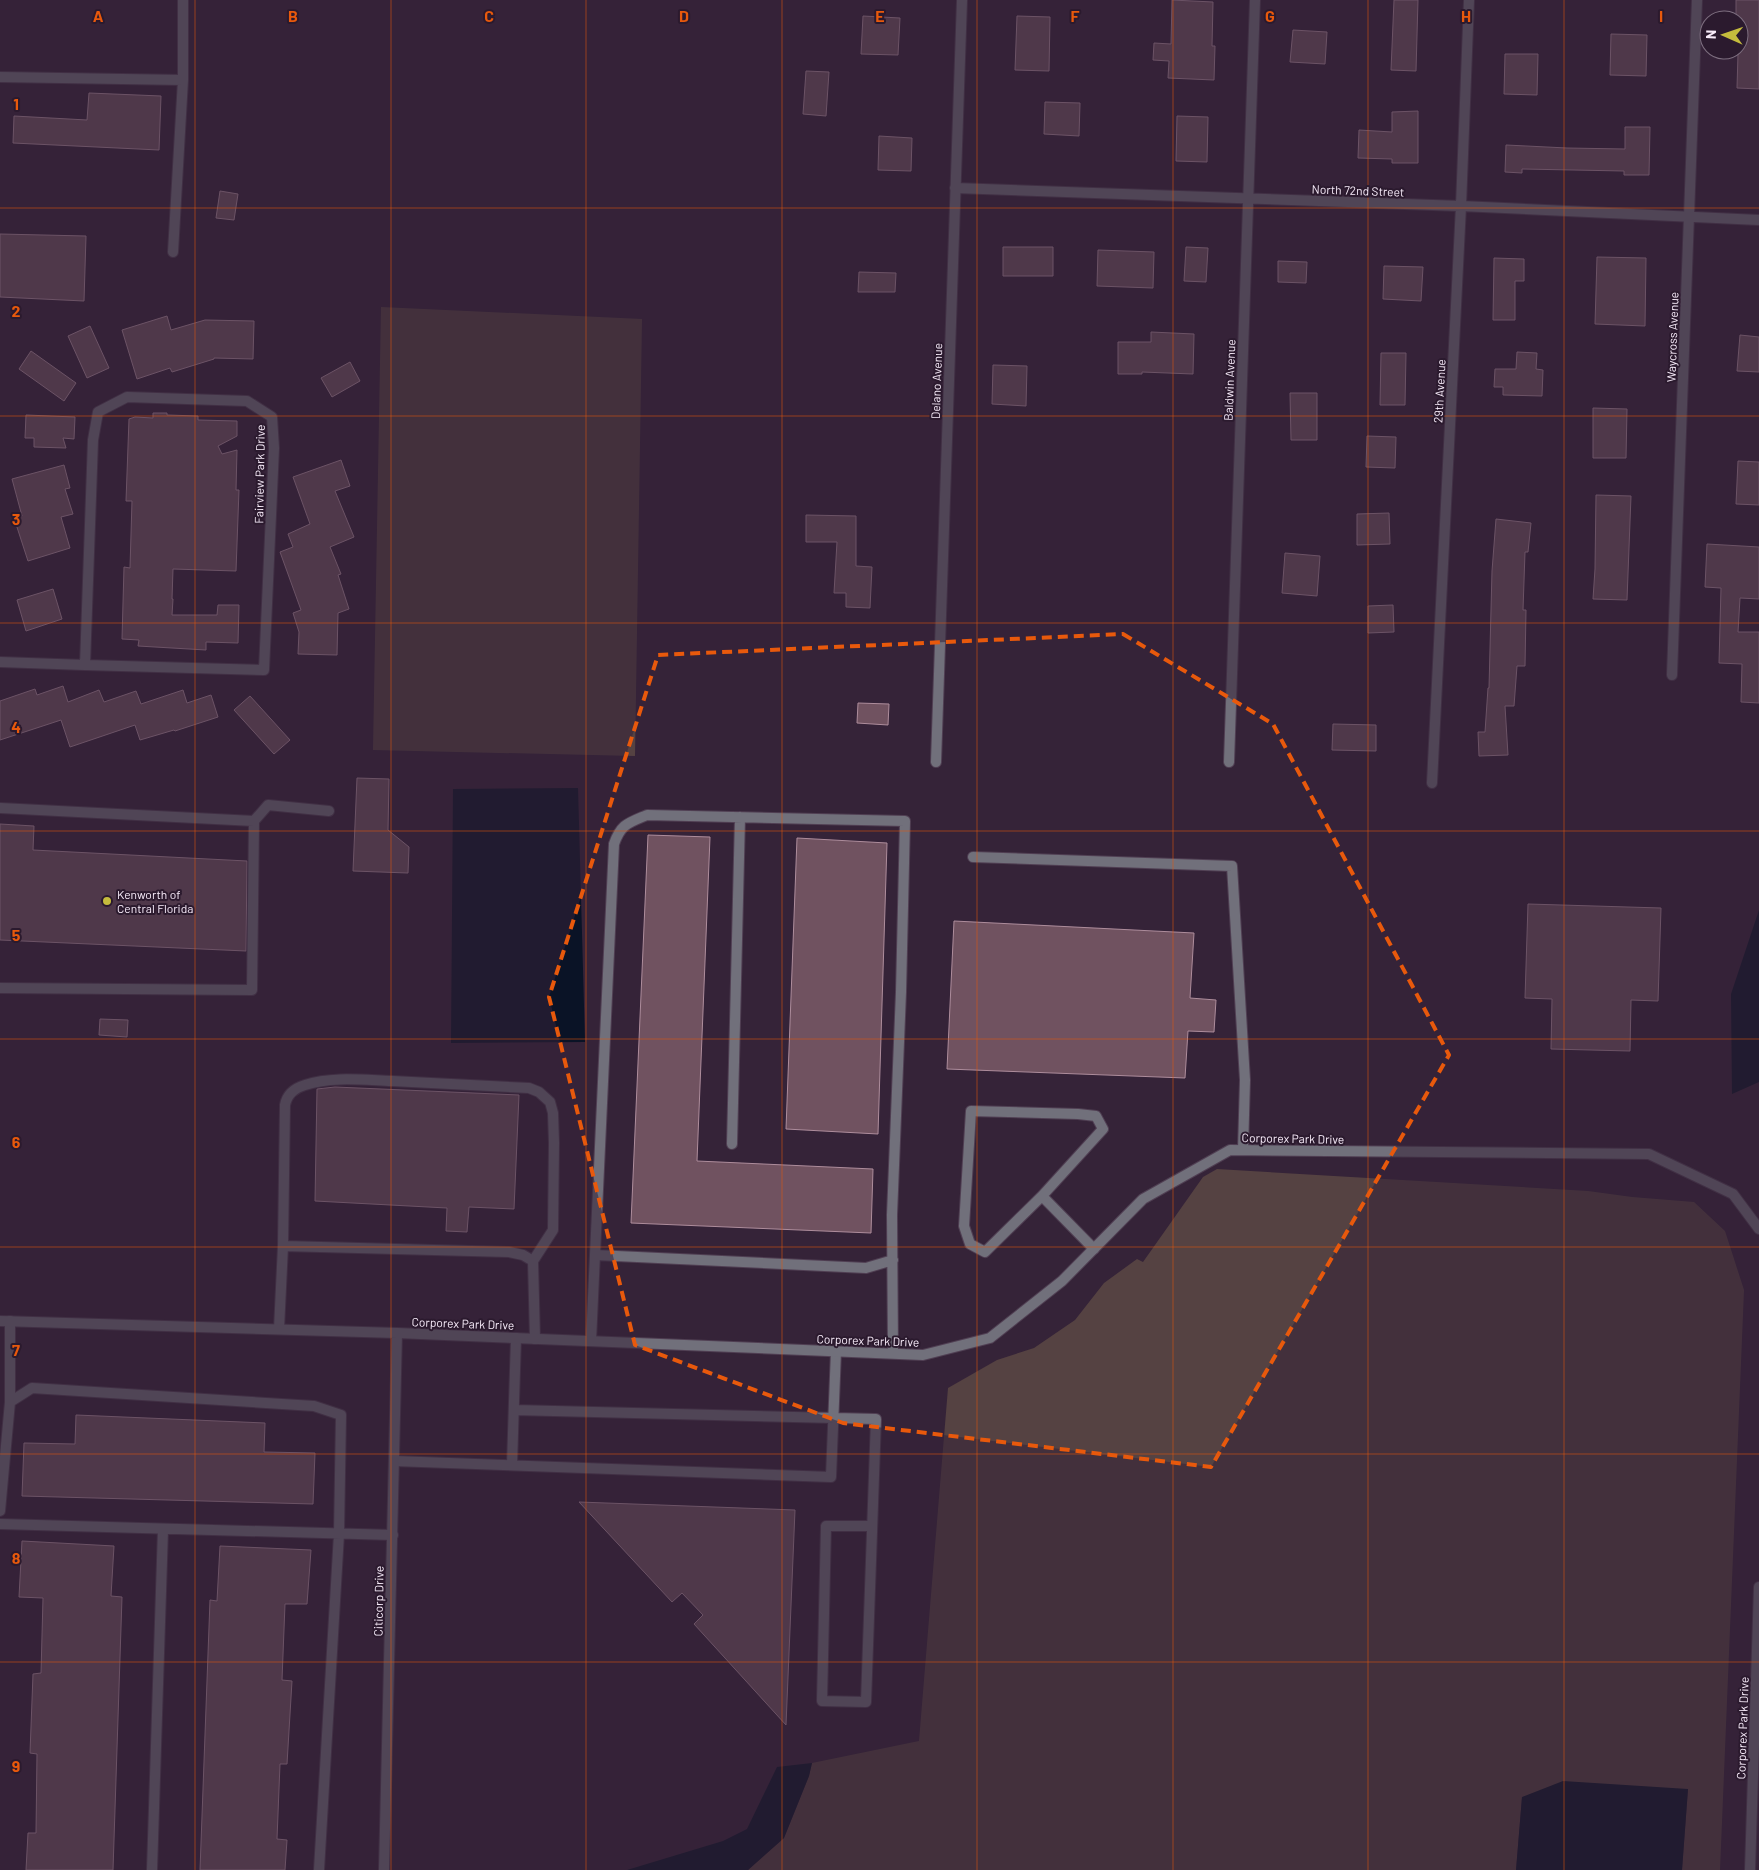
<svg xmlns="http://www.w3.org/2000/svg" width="1759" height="1870" viewBox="0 0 1759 1870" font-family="Barlow,sans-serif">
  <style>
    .green { fill: #554242 }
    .water { fill: #0a1326 }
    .building { fill: #705260; stroke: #ae8d9c }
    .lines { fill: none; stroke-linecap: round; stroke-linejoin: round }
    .lane-casing { stroke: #503f53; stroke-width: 12 }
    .street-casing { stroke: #503f53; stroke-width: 12 }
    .lane { stroke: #71707b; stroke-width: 10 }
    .street { stroke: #71707b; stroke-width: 10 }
    .marked { fill: none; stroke: #e8590c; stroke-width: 4; stroke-dasharray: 10 6; stroke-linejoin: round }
    .grid { fill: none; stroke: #e8590c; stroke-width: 1; stroke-opacity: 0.55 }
    .poi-dot { fill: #c5bc3d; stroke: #2b1a2e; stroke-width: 2 }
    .labels { text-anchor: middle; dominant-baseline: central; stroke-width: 4; stroke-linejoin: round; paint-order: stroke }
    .street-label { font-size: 12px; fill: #f7ebf9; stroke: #2b1a2e }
    .poi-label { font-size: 12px; fill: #f7ebf9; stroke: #2b1a2e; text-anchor: start }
    .grid-label { font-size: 16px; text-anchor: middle; font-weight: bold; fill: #e8590c; stroke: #2b1a2e; stroke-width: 4; stroke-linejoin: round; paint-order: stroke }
  </style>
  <rect width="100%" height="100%" fill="#352338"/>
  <path class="green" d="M381,307L642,319L635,756L373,750Z
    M1217,1169L1588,1191L1632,1197L1694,1202L1725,1231L1744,1290L1720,1870H1682L1688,1789L1522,1797L1516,1870H748L784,1838L809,1776L812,1763L919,1741L948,1388L997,1360L1034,1348L1075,1320L1104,1283L1137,1259L1143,1262L1203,1177Z"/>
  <path class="water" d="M578,788L585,1042L451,1043L453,789Z
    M1759,910V1082L1732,1094L1731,994Z
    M812,1763L809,1776L784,1838L748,1870H627L723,1841L747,1829L777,1767Z
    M1563,1781L1688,1789L1682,1870H1516L1522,1797Z"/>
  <path class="building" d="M1172,0L1213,2L1212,46H1215L1214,80L1168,78L1169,61L1153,60L1154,43L1171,44Z
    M1394,0H1418L1416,71L1391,70Z
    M1736,0H1759V89L1737,88L1739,20H1736Z
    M863,16L900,18L898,55L861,54Z
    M1017,16L1050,17L1049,71L1015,70Z
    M1293,30L1327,32L1325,64L1290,62Z
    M1611,34L1647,35L1646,76L1610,75Z
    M1505,54H1538L1537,95L1504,94Z
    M806,71L829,72L826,116L803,114Z
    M89,93L161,96L159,150L13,143L14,116L87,120Z
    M1045,102L1080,103L1079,136L1044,134Z
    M1418,111V163H1392V159L1358,158L1359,130L1392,132V112Z
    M1177,116L1208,117L1207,162L1176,161Z
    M1625,127H1650L1649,175H1624V171L1522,169V173L1505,172L1506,145L1567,148L1625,149Z
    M879,136L912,138L911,171L878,170Z
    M220,191L238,194L234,220L216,218Z
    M0,234L86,236L84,301L0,297Z
    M1003,247H1053V276H1003Z
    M1186,247L1208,248L1206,282L1184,281Z
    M1098,250L1154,252L1153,288L1097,286Z
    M1597,257L1646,258L1645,326L1595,324Z
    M1494,258L1524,259V281H1515V320H1493Z
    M1278,261L1307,262L1306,283L1278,282Z
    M1384,266L1423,267L1421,301L1383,299Z
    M859,272L896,273L895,292H858Z
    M167,316L171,330L205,320L254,321L253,359L214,358V359L172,372L170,368L137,379L122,330Z
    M90,326L109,368L87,378L68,336Z
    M1151,332L1194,334L1193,374L1142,372V374H1118V342H1151Z
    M1740,335L1759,337V372L1737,371Z
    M31,351L76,383L64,401L19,369Z
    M1517,352L1537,353L1536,369L1543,370L1542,396L1503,395V387H1494L1495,369H1516Z
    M1381,353H1406L1405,405H1380Z
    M350,362L360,381L332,397L321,378Z
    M993,365L1027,366L1026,406L992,404Z
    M1290,393H1317V440H1291Z
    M1593,408L1627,409L1626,458H1593Z
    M153,413H167V415L198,416V420L237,421V436L218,446L222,454L237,450L236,490H239L236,571L173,569L172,599H173L172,615H217L218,605H239L238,643L206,642V650L138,646L139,640L122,639L124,567L130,568L132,501H126L129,419L135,417L153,418Z
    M26,415L75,417L74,439L63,438L66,448L34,447V438H25Z
    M1367,436L1396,437L1395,468L1366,467Z
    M341,460L350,486L335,491L354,537L330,547L341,574L338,575L349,609L338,613L337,655L298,654L299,632L293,613L301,610L280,552L293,547L288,534L310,524L293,477Z
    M1738,461L1759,462V505L1736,504Z
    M64,465L70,488L65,489L73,514L61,517L70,548L28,561L14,518L22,516L12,479Z
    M1596,495L1631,496L1627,600L1593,599L1595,569Z
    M1389,513L1390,544L1357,545V514Z
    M806,515L856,516V566L872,567L870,608L846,607V593H834L837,542H806Z
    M1496,519L1531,523L1528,552H1525L1523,610H1526L1525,666H1517L1514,706H1505L1508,755L1479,756L1478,732H1485L1488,688H1489L1492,571Z
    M1707,544L1759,547V599L1740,598L1738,632H1759V703L1741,702L1742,664L1719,663L1721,588L1705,587Z
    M1285,553L1320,556L1317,596L1282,593Z
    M53,589L62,619L26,631L17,600Z
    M1393,605L1394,632L1368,633V606Z
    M63,686L68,702L99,690L104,702L136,691L141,704L183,690L187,703L211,695L218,717L175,731L174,730L140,740L135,725L70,747L61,720L0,740V701L35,689L37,695Z
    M250,696L290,740L274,754L234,710Z
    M858,703L889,704L888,725L857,723Z
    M1333,724L1376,725V751L1332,750Z
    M357,778L389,779L388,830L409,847L408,873L353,871Z
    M0,824L34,826L33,850L247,861L246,951L0,940Z
    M648,835L710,837L697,1161L873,1169L871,1233L631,1223Z
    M797,838L887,843L878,1134L786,1129Z
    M1528,904L1661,908L1658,1001L1631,1000L1630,1051L1551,1049L1552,999L1525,998Z
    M954,921L1194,933L1190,998L1216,1000L1214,1032L1188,1031L1185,1078L947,1069Z
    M100,1019L128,1020L127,1037L99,1035Z
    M335,1087L519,1095L514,1209L469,1207L467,1232L446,1231L447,1208L315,1201L317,1089Z
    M76,1415L265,1423L264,1452L315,1453L313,1504L22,1496L24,1443L75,1444Z
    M579,1502L795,1510L786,1725L694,1624L703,1615L682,1593L672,1602Z
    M22,1541L114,1546L111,1596L122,1597L113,1870H26L28,1833H36L37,1754L30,1753L33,1674L41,1673L43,1598L19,1597Z
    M220,1546L311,1550L307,1604H285L282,1680L292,1681L287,1764H280L277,1839L287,1840L285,1870H200L210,1600L217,1601Z"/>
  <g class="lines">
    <defs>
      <path id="lane" d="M0,77L183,80
        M173,252L183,80V0
        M0,808L254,821
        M973,857L1232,866L1245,1080L1243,1150
        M0,988L252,990L254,821L268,805L329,811
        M732,1144L740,817
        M1042,1196L1103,1129L1096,1116L1078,1114L971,1111L964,1226L970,1244L985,1252L1042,1196L1094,1249
        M283,1246L509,1252L523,1255L533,1261L535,1339
        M595,1255L866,1268L893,1260
        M10,1321V1402
        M279,1329L283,1246L285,1105C287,1094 295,1088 305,1085C332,1076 364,1080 392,1081C438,1083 483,1086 529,1088L539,1092L550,1102L553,1113L554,1143L553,1230L533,1261
        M591,1341L614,844C621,824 628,823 647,815L905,821L901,992L892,1215L893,1353
        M514,1410L876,1419L866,1702L822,1701L826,1526H872
        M394,1461L831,1477L836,1351
        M512,1465L516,1338
        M0,1511L10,1402L32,1388L314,1406L341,1415L339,1534L319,1870
        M0,1524L393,1535
        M152,1870L163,1529"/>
      <path id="street" d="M955,188L1461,206L1759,220
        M127,397L247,401L272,417L274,448L264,670L85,665L93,440L98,412Z
        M0,662L85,665
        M1672,675L1697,0
        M936,762L962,0
        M1229,762L1255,0
        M1432,783L1461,206L1469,0
        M0,1321L397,1333L923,1355L990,1338L1062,1281L1143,1199L1230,1150L1649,1154L1733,1194L1759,1229
        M384,1870L397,1333
        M1750,1870L1759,1587"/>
    </defs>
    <use href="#lane" class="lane-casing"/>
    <use href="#street" class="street-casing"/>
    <use href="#lane" class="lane"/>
    <use href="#street" class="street"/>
  </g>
  <path d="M0 0H1759V1870H0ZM1123,634L1273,724L1449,1055L1211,1467L843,1423L635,1345L549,997L658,655Z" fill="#352338" fill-opacity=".55" fill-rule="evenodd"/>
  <path class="marked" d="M1123,634L1273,724L1449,1055L1211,1467L843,1423L635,1345L549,997L658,655Z"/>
  <path class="grid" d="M195,0V1870M391,0V1870M586,0V1870M782,0V1870M977,0V1870M1173,0V1870M1368,0V1870M1564,0V1870M0,208H1759M0,416H1759M0,623H1759M0,831H1759M0,1039H1759M0,1247H1759M0,1454H1759M0,1662H1759"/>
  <circle class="poi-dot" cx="107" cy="901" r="5"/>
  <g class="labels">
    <g class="street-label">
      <text transform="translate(1358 190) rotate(2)">North 72nd Street</text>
      <text transform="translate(1672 337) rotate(-88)">Waycross Avenue</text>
      <text transform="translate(1229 380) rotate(-88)">Baldwin Avenue</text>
      <text transform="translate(936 381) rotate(-88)">Delano Avenue</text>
      <text transform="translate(1439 391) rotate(-87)">29th Avenue</text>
      <text transform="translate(259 474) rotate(-89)">Fairview Park Drive</text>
      <text transform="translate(1293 1138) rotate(1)">Corporex Park Drive</text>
      <text transform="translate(463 1323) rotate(2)">Corporex Park Drive</text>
      <text transform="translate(868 1340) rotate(2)">Corporex Park Drive</text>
      <text transform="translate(378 1601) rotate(-89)">Citicorp Drive</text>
      <text transform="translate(1742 1728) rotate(-88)">Corporex Park Drive</text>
    </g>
    <g class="poi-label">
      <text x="117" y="894">Kenworth of<tspan x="117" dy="14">Central Florida</tspan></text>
    </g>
  </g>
  <g class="grid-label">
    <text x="98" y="22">A</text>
    <text x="293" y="22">B</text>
    <text x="489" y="22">C</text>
    <text x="684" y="22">D</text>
    <text x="880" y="22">E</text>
    <text x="1075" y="22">F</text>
    <text x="1270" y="22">G</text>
    <text x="1466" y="22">H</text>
    <text x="1661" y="22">I</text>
    <text x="16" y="110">1</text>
    <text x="16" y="317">2</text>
    <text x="16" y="525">3</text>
    <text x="16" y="733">4</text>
    <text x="16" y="941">5</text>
    <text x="16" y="1148">6</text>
    <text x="16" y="1356">7</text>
    <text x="16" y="1564">8</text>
    <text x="16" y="1772">9</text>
  </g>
  <g transform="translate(1724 35) rotate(272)"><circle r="24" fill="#2b1a2e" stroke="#7d6e7f"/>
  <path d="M0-4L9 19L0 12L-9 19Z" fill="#c5bc3d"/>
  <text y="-8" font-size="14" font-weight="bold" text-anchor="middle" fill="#f7ebf9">N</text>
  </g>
</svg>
